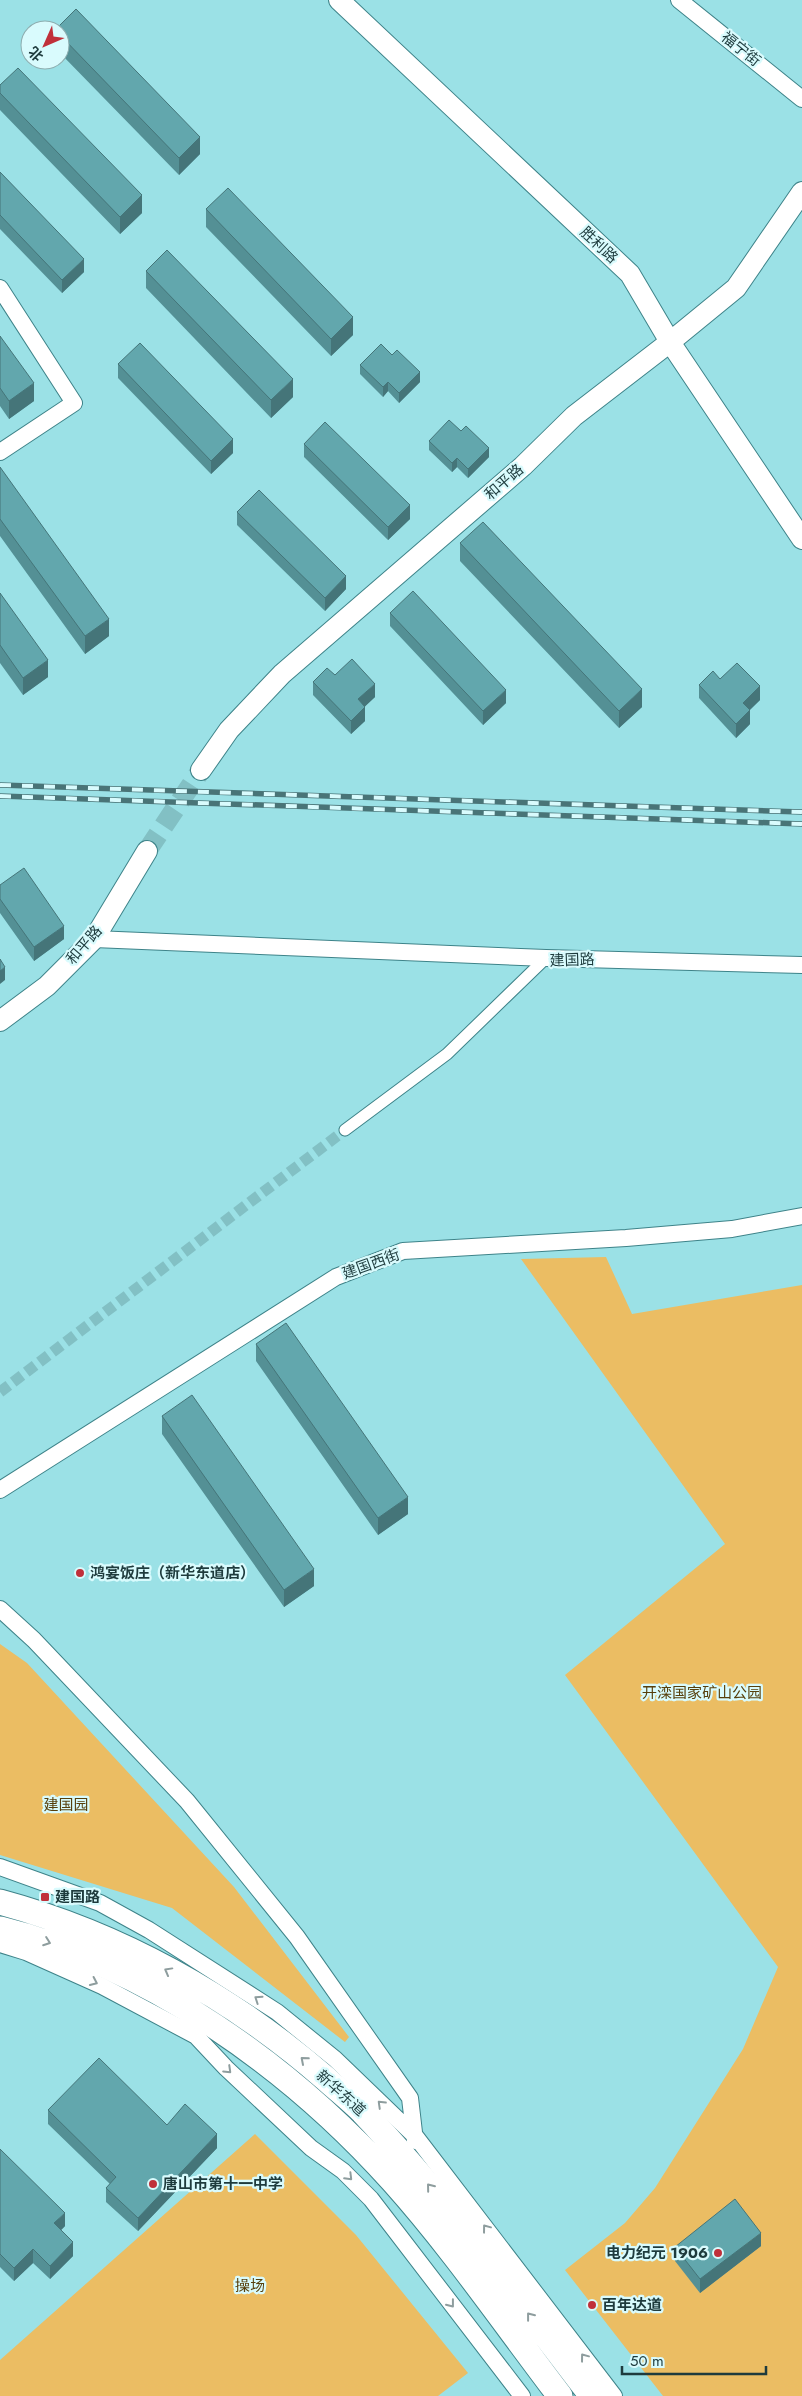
<svg xmlns="http://www.w3.org/2000/svg" width="802" height="2396" viewBox="0 0 802 2396" font-family="Jost,'Noto Sans SC',sans-serif">
  <style>
    .park { fill: #ebbd63 }
    .lines { fill: none; stroke-linecap: round; stroke-linejoin: round }
    .pedestrian-tunnel { stroke: #82c0c4; stroke-width: 11; stroke-dasharray: 11 5.5; stroke-linecap: butt }
    .tertiary-tunnel { stroke: #82c0c4; stroke-width: 20; stroke-dasharray: 20 10; stroke-linecap: butt }
    .pedestrian-casing { stroke: #3e8389; stroke-width: 13 }
    .minor-casing { stroke: #3e8389; stroke-width: 18 }
    .tertiary-casing { stroke: #3e8389; stroke-width: 22 }
    .primary-casing { stroke: #3e8389; stroke-width: 27 }
    .pedestrian { stroke: #fff; stroke-width: 11 }
    .minor { stroke: #fff; stroke-width: 16 }
    .tertiary { stroke: #fff; stroke-width: 20 }
    .primary { stroke: #fff; stroke-width: 25 }
    .rail-casing { stroke: #497477; stroke-width: 5.5 }
    .rail { stroke: #d9fbfd; stroke-width: 4; stroke-dasharray: 11; stroke-linecap: butt }
    .wall { fill: #549095 }
    .shaded-wall { fill: #457579 }
    .building { fill: #62a7ad; stroke: #457579 }
    .oneway { stroke: #8e9d9e }
    .poi-dot { fill: #c0303a; stroke: #d9fbfd; stroke-width: 2 }
    .labels { text-anchor: middle; dominant-baseline: central; stroke-width: 4.5; stroke-linejoin: round; paint-order: stroke }
    .street-label { font-size: 15px; fill: #1e3b3d; stroke: #d9fbfd }
    .poi-label { font-size: 15px; font-weight: bold; fill: #1e3b3d; stroke: #d9fbfd; text-anchor: start }
    .park-label { font-size: 15px; fill: #573f0b; stroke: #d9fbfd }
  </style>
  <rect width="100%" height="100%" fill="#9be1e6"/>
  <path class="park" d="M606,1257L632,1314L802,1285V2396H663L565,2270L625,2223L655,2188L743,2049L778,1967L565,1675L725,1544L521,1259Z
    M0,1644L27,1663L234,1887L349,2037L345,2042L172,1908L0,1855Z
    M255,2134L356,2235L468,2373L438,2396H0V2360Z"/>
  <g class="lines">
    <path class="pedestrian-tunnel" d="M0,1392L345,1130"/>
    <path class="tertiary-tunnel" d="M147,851L201,770"/>
    <defs>
      <path id="pedestrian" d="M345,1130L447,1054L546,958"/>
      <path id="minor" d="M679,0L802,99
        M0,288L74,403L0,452
        M94,939L546,958L802,965
        M0,1490L336,1277L403,1251L626,1238L732,1229L802,1216
        M0,1609L34,1640L187,1801L297,1937L410,2098L415,2141
        M0,1867L100,1903L149,1930L277,2012L335,2059L416,2137L614,2396
        M0,1944L26,1952L102,1986L196,2036L226,2068L311,2148L343,2171L371,2199L522,2396"/>
      <path id="tertiary" d="M339,0L630,274L670,342L802,539
        M201,770L229,730L282,674L523,466L574,416L670,342L736,288L802,192
        M0,1021L47,986L94,939L147,851"/>
      <path id="primary" d="M0,1902C119,1934 232,1997 325,2078C337,2089 351,2100 363,2112C447,2200 518,2300 592,2396
        M0,1929C150,1966 291,2067 393,2181C453,2248 505,2324 560,2396"/>
    </defs>
    <use href="#pedestrian" class="pedestrian-casing"/>
    <use href="#minor" class="minor-casing"/>
    <use href="#tertiary" class="tertiary-casing"/>
    <use href="#primary" class="primary-casing"/>
    <use href="#pedestrian" class="pedestrian"/>
    <use href="#minor" class="minor"/>
    <use href="#tertiary" class="tertiary"/>
    <use href="#primary" class="primary"/>
    <defs>
      <path id="rail" d="M0,785L802,812
        M0,796L802,824"/>
    </defs>
    <use href="#rail" class="rail-casing"/>
    <use href="#rail" class="rail"/>
  </g>
  <path class="wall" d="M60,30L200,154L179,175L60,53Z
    M0,85L142,213L120,234L0,110Z
    M0,172L84,272L62,293L0,229Z
    M206,209L353,335L331,356L206,227Z
    M146,271L293,397L271,418L146,288Z
    M0,336L34,401L9,419L0,406Z
    M118,364L233,453L211,474L118,378Z
    M360,365L420,382L399,403L388,391L383,397L360,374Z
    M429,441L489,457L468,478L457,467L452,472L429,450Z
    M304,444L410,519L388,540L304,457Z
    M0,467L109,636L85,654L0,536Z
    M237,512L346,589L325,611L237,525Z
    M460,543L642,707L619,728L460,561Z
    M0,593L48,677L23,695L0,663Z
    M390,613L506,703L483,725L390,626Z
    M335,675L375,697L364,707L365,721L351,734L313,695V682Z
    M720,679L760,700L750,710V724L736,738L699,698V685Z
    M0,885L64,939L34,961L0,913Z
    M256,1344L408,1514L378,1535L256,1361Z
    M162,1416L314,1586L284,1607L162,1434Z
    M48,2110L167,2125L217,2148L138,2231L106,2202V2188L110,2184L48,2124Z
    M0,2149L65,2226L61,2230L73,2256L50,2279L33,2263L14,2281L0,2267Z
    M761,2246L700,2293L675,2261V2247Z"/>
  <path class="shaded-wall" d="M200,137V154L179,175V158Z
    M142,195V213L120,234V217Z
    M84,259V272L62,293V280Z
    M353,317V335L331,356V339Z
    M420,372V382L399,403V393Z
    M293,379V397L271,418V400Z
    M388,382V391L383,397V387Z
    M34,383V401L9,419V401Z
    M233,439V453L211,474V461Z
    M489,448V457L468,478V469Z
    M457,458V467L452,472V463Z
    M410,505V519L388,540V527Z
    M346,576V589L325,611V598Z
    M109,619V636L85,654V636Z
    M48,660V677L23,695V678Z
    M375,684V697L358,713V699Z
    M760,686V700L743,716V703Z
    M642,689V707L619,728V711Z
    M506,690V703L483,725V711Z
    M365,707V721L351,734V721Z
    M750,710V724L736,738V724Z
    M64,926V939L34,961V947Z
    M5,967V980L0,984V971Z
    M408,1497V1514L378,1535V1518Z
    M314,1569V1586L284,1607V1590Z
    M217,2134V2148L138,2231V2218Z
    M65,2213V2226L54,2237V2223Z
    M761,2233V2246L700,2293V2279Z
    M73,2242V2256L50,2279V2266Z
    M33,2249V2263L14,2281V2268Z"/>
  <path class="building" d="M76,9L200,137L179,158L60,35V30H55Z
    M18,68L142,195L120,217L0,93V85Z
    M0,172L84,259L62,280L0,215Z
    M228,188L353,317L331,339L206,209Z
    M167,250L293,379L271,400L146,271Z
    M0,336L34,383L9,401L0,388Z
    M140,343L233,439L211,461L118,364Z
    M381,344L392,355L397,350L420,372L399,393L388,382L383,387L360,365Z
    M449,420L461,431L466,426L489,448L468,469L457,458L452,463L429,441Z
    M325,422L410,505L388,527L304,444Z
    M0,467L109,619L85,636L0,519Z
    M259,490L346,576L325,598L237,512Z
    M483,522L642,689L619,711L460,543Z
    M413,591L506,690L483,711L390,613Z
    M0,593L48,660L23,678L0,645Z
    M352,659L375,684L358,699L365,707L351,721L313,682L327,668L335,675Z
    M737,663L760,686L743,703L750,710L736,724L699,685L713,671L720,679Z
    M24,868L64,926L34,947L0,899V885Z
    M0,959L5,967L0,971Z
    M286,1323L408,1497L378,1518L256,1344Z
    M192,1395L314,1569L284,1590L162,1416Z
    M99,2058L167,2125L185,2104L217,2134L138,2218L106,2188L116,2177L48,2110Z
    M0,2149L65,2213L54,2223L73,2242L50,2266L33,2249L14,2268L0,2254Z
    M735,2199L761,2233L700,2279L675,2247Z"/>
  <defs><path id="oneway-chevron" d="M-2-3.5L2.5 0L-2 3.5" fill="none" stroke-width="1.6" stroke-linecap="round" stroke-linejoin="round" transform="scale(1.25)"/></defs>
  <g class="oneway">
    <use href="#oneway-chevron" transform="translate(47 1942) rotate(20)"/>
    <use href="#oneway-chevron" transform="translate(168 1971) rotate(-151)"/>
    <use href="#oneway-chevron" transform="translate(94 1982) rotate(25)"/>
    <use href="#oneway-chevron" transform="translate(258 1999) rotate(-146)"/>
    <use href="#oneway-chevron" transform="translate(304 2060) rotate(-139)"/>
    <use href="#oneway-chevron" transform="translate(228 2070) rotate(44)"/>
    <use href="#oneway-chevron" transform="translate(381 2104) rotate(-136)"/>
    <use href="#oneway-chevron" transform="translate(349 2177) rotate(45)"/>
    <use href="#oneway-chevron" transform="translate(430 2187) rotate(-129)"/>
    <use href="#oneway-chevron" transform="translate(486 2228) rotate(-127)"/>
    <use href="#oneway-chevron" transform="translate(451 2304) rotate(52)"/>
    <use href="#oneway-chevron" transform="translate(530 2316) rotate(-128)"/>
    <use href="#oneway-chevron" transform="translate(584 2357) rotate(-127)"/>
  </g>
  <g class="poi-dot">
    <circle cx="80" cy="1573" r="5"/>
    <rect x="40" y="1892" width="10" height="10" rx="2.5"/>
    <circle cx="153" cy="2184" r="5"/>
    <circle cx="718" cy="2253" r="5"/>
    <circle cx="592" cy="2305" r="5"/>
  </g>
  <g class="labels">
    <g class="street-label">
      <text transform="translate(741 49) rotate(39)">福宁街</text>
      <text transform="translate(599 245) rotate(43)">胜利路</text>
      <text transform="translate(504 482) rotate(-41)">和平路</text>
      <text transform="translate(84 945) rotate(-49)">和平路</text>
      <text transform="translate(572 960) rotate(-2)">建国路</text>
      <text transform="translate(371 1264) rotate(-20)">建国西街</text>
      <text transform="translate(341 2093) rotate(42)">新华东道</text>
    </g>
    <g class="poi-label">
      <text x="90" y="1573">鸿宴饭庄（新华东道店）</text>
      <text x="55" y="1897">建国路</text>
      <text x="163" y="2184">唐山市第十一中学</text>
      <text x="708" y="2253" text-anchor="end">电力纪元 1906</text>
      <text x="602" y="2305">百年达道</text>
    </g>
    <g class="park-label">
      <text x="702" y="1693">开滦国家矿山公园</text>
      <text x="66" y="1805">建国园</text>
      <text x="250" y="2286">操场</text>
    </g>
  </g>
  <g transform="translate(45 45) rotate(225)"><circle r="24" fill="#d9fbfd" stroke="#8eaeb0"/>
  <path d="M0-4L9 19L0 12L-9 19Z" fill="#c0303a"/>
  <text y="-8" font-size="14" font-weight="bold" text-anchor="middle" fill="#1e3b3d">北</text>
  </g>
  <path d="M622 2366v8h144v-8" fill="none" stroke="#1e3b3d" stroke-width="2.5"/>
  <text x="630" y="2366" font-size="15" fill="#1e3b3d" stroke="#d9fbfd" stroke-width="4" paint-order="stroke">50 m</text>
</svg>
